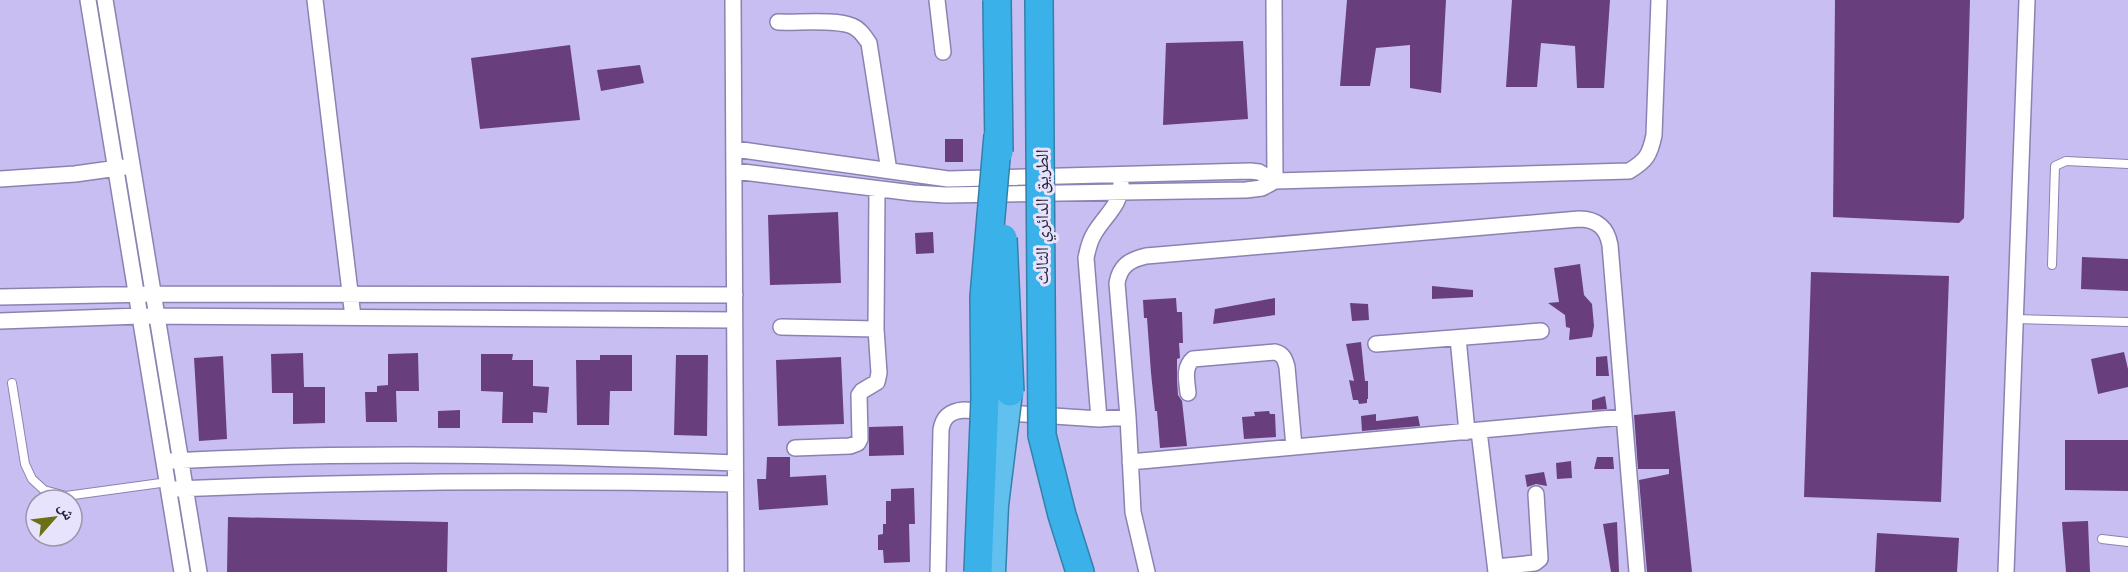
<svg xmlns="http://www.w3.org/2000/svg" width="2128" height="572" viewBox="0 0 2128 572" font-family="'Golos Text','Noto Naskh Arabic',sans-serif">
  <style>
    .building { fill: #683f7c }
    .lines { fill: none; stroke-linecap: round; stroke-linejoin: round }
    .service-casing { stroke: #8c82b2; stroke-width: 10 }
    .minor-casing { stroke: #8c82b2; stroke-width: 18 }
    .motorway-casing { stroke: #3480ab; stroke-width: 30 }
    .service { stroke: #fff; stroke-width: 8 }
    .minor { stroke: #fff; stroke-width: 15 }
    .motorway { stroke: #3bb1e9; stroke-width: 27 }
    .trunk-bridge-casing { stroke: #3480ab; stroke-width: 27; stroke-linecap: butt }
    .motorway-bridge-casing { stroke: #3480ab; stroke-width: 30; stroke-linecap: butt }
    .trunk-bridge { stroke: #62c0ee; stroke-width: 24 }
    .motorway-bridge { stroke: #3bb1e9; stroke-width: 27 }
    .labels { text-anchor: middle; dominant-baseline: central; stroke-width: 6; stroke-linejoin: round; paint-order: stroke }
    .street-label { font-size: 18px; fill: #282437; stroke: #e7e3fd }
  </style>
  <rect width="100%" height="100%" fill="#c8bef1"/>
  <path class="building" d="M1347,0H1446L1441,93L1410,88V45L1376,48L1370,86H1340Z
    M1512,0H1610L1604,88H1577L1575,46L1541,43L1537,87H1506Z
    M1835,0H1970L1964,218L1959,223L1833,217Z
    M1243,41L1248,119L1163,125L1166,43Z
    M570,45L580,120L480,129L471,58Z
    M640,65L644,83L601,91L597,70Z
    M945,139H963V162H945Z
    M838,212L841,283L770,285L768,215Z
    M933,232L934,253L916,254L915,233Z
    M2082,257L2128,259V291L2081,289Z
    M1580,264L1584,295L1592,304L1594,326L1592,337L1569,340L1570,328L1566,327L1565,315L1548,303L1559,302L1554,268Z
    M1811,272L1949,276L1941,502L1804,497Z
    M1432,286L1473,290V297L1432,299Z
    M1176,298L1177,312H1182L1183,343H1179L1180,358L1177,359V380L1178,395L1182,401L1187,446L1160,448L1157,411H1155L1151,373L1147,318H1144L1143,300Z
    M1275,298V315L1213,324L1215,309Z
    M1350,303L1368,304L1369,320L1352,321Z
    M1361,342L1365,381H1368V399H1367V403L1359,404L1358,400H1353L1349,380L1354,381L1346,344Z
    M2124,352L2128,369V387L2098,394L2091,359Z
    M303,353L304,387H325V423L293,424V393H272L271,354Z
    M418,353L419,391H396L397,422H366L365,392H377V386L388,385V354Z
    M481,354H513L512,360H533V386L549,387L547,413L533,412V423H502L503,392L481,391Z
    M600,355H632V391H610L609,425H577L576,360H600Z
    M676,355H708L707,436L674,435Z
    M223,356L227,439L199,441L194,358Z
    M1607,356L1609,376H1596V357Z
    M841,357L844,424L778,426L776,360Z
    M1605,396L1607,409L1592,410V400Z
    M460,410V428H438V411Z
    M1269,411L1270,414H1275L1276,437L1244,439L1242,417L1255,416L1254,412Z
    M1675,411L1692,572H1647L1639,480L1669,474V469H1638L1634,415Z
    M1376,414V421L1418,416L1420,426L1362,431L1361,416Z
    M903,426L904,455L869,456V427Z
    M2065,440H2128V491L2065,490Z
    M767,457H790V477L826,475L828,505L759,510L757,479H766Z
    M1597,457H1613L1614,469H1594Z
    M1571,461L1572,478L1557,479L1556,463Z
    M1544,472L1547,486L1536,484L1527,487L1525,475Z
    M914,488L915,524H909L910,562L884,563L883,550H878V535L883,534V524H886V501H891V489Z
    M228,517L448,522L447,572H227Z
    M2088,521L2090,572H2066L2062,522Z
    M1617,522L1619,572H1611L1603,524Z
    M1877,533L1959,538L1957,572H1875Z"/>
  <g class="lines">
    <defs>
      <path id="service" d="M2052,265L2055,166L2066,161L2128,164
        M2014,319L2128,322
        M12,383L25,464L32,479L44,490L66,496L168,482
        M2102,539L2128,542"/>
      <path id="minor" d="M88,0L182,572
        M105,0L199,572
        M315,0L353,317
        M733,0L736,572
        M937,0L943,52
        M1274,0L1275,181
        M778,22C797,23 836,19 852,26C860,29 864,36 869,43L889,171
        M735,149L948,179L1250,171L1259,172L1275,181
        M735,171L913,193L946,195L1246,190L1262,188L1275,181L1629,171C1646,161 1650,155 1654,135L1659,0
        M0,179L75,174L125,167
        M0,297L154,294L735,295
        M0,321L140,316L734,320
        M781,327L876,329
        M1458,338L1467,432
        M1376,344L1541,331
        M1188,393C1187,381 1183,368 1193,359L1275,352C1283,354 1285,359 1287,367L1294,447
        M1099,419L1086,258C1088,249 1089,242 1094,234C1104,216 1121,206 1121,183
        M1479,431L1496,572
        M795,448L850,446L858,443L860,439L859,395L862,391L877,382L879,373L876,329L877,189
        M171,461C359,451 548,455 735,463
        M1130,462L1623,417
        M175,489C362,481 549,480 735,484
        M1496,567L1535,563L1540,559L1536,494
        M938,572L941,430C943,416 951,411 964,410L1099,419L1128,417
        M1147,572L1133,512L1128,417L1117,283C1120,266 1129,260 1146,256L1579,219C1597,219 1607,228 1610,245L1637,572
        M2006,572L2027,0"/>
      <path id="motorway" d="M1042,435L1062,515L1080,572"/>
    </defs>
    <use href="#service" class="service-casing"/>
    <use href="#minor" class="minor-casing"/>
    <use href="#motorway" class="motorway-casing"/>
    <use href="#service" class="service"/>
    <use href="#minor" class="minor"/>
    <use href="#motorway" class="motorway"/>
    <defs>
      <path id="trunk-bridge" d="M993,572L996,505L1010,392"/>
      <path id="motorway-bridge" d="M997,0L999,152
        M1039,0L1042,435
        M1003,238L1010,392
        M978,572L985,398L984,297L998,135"/>
    </defs>
    <use href="#trunk-bridge" class="trunk-bridge-casing"/>
    <use href="#motorway-bridge" class="motorway-bridge-casing"/>
    <use href="#trunk-bridge" class="trunk-bridge"/>
    <use href="#motorway-bridge" class="motorway-bridge"/>
  </g>
  <g class="labels">
    <g class="street-label">
      <text transform="translate(1041 217) rotate(-90)">الطريق الدائري الثالث</text>
    </g>
  </g>
  <g transform="translate(54 518) rotate(62)"><circle r="28" fill="#e7e3fd" stroke="#9b97ae" stroke-width="1.5"/>
  <path d="M0-4.5L10 22L0 15L-10 22Z" fill="#6a7016"/>
  <text y="-9" font-size="16" font-weight="bold" text-anchor="middle" fill="#282437">ش</text>
  </g>
</svg>
